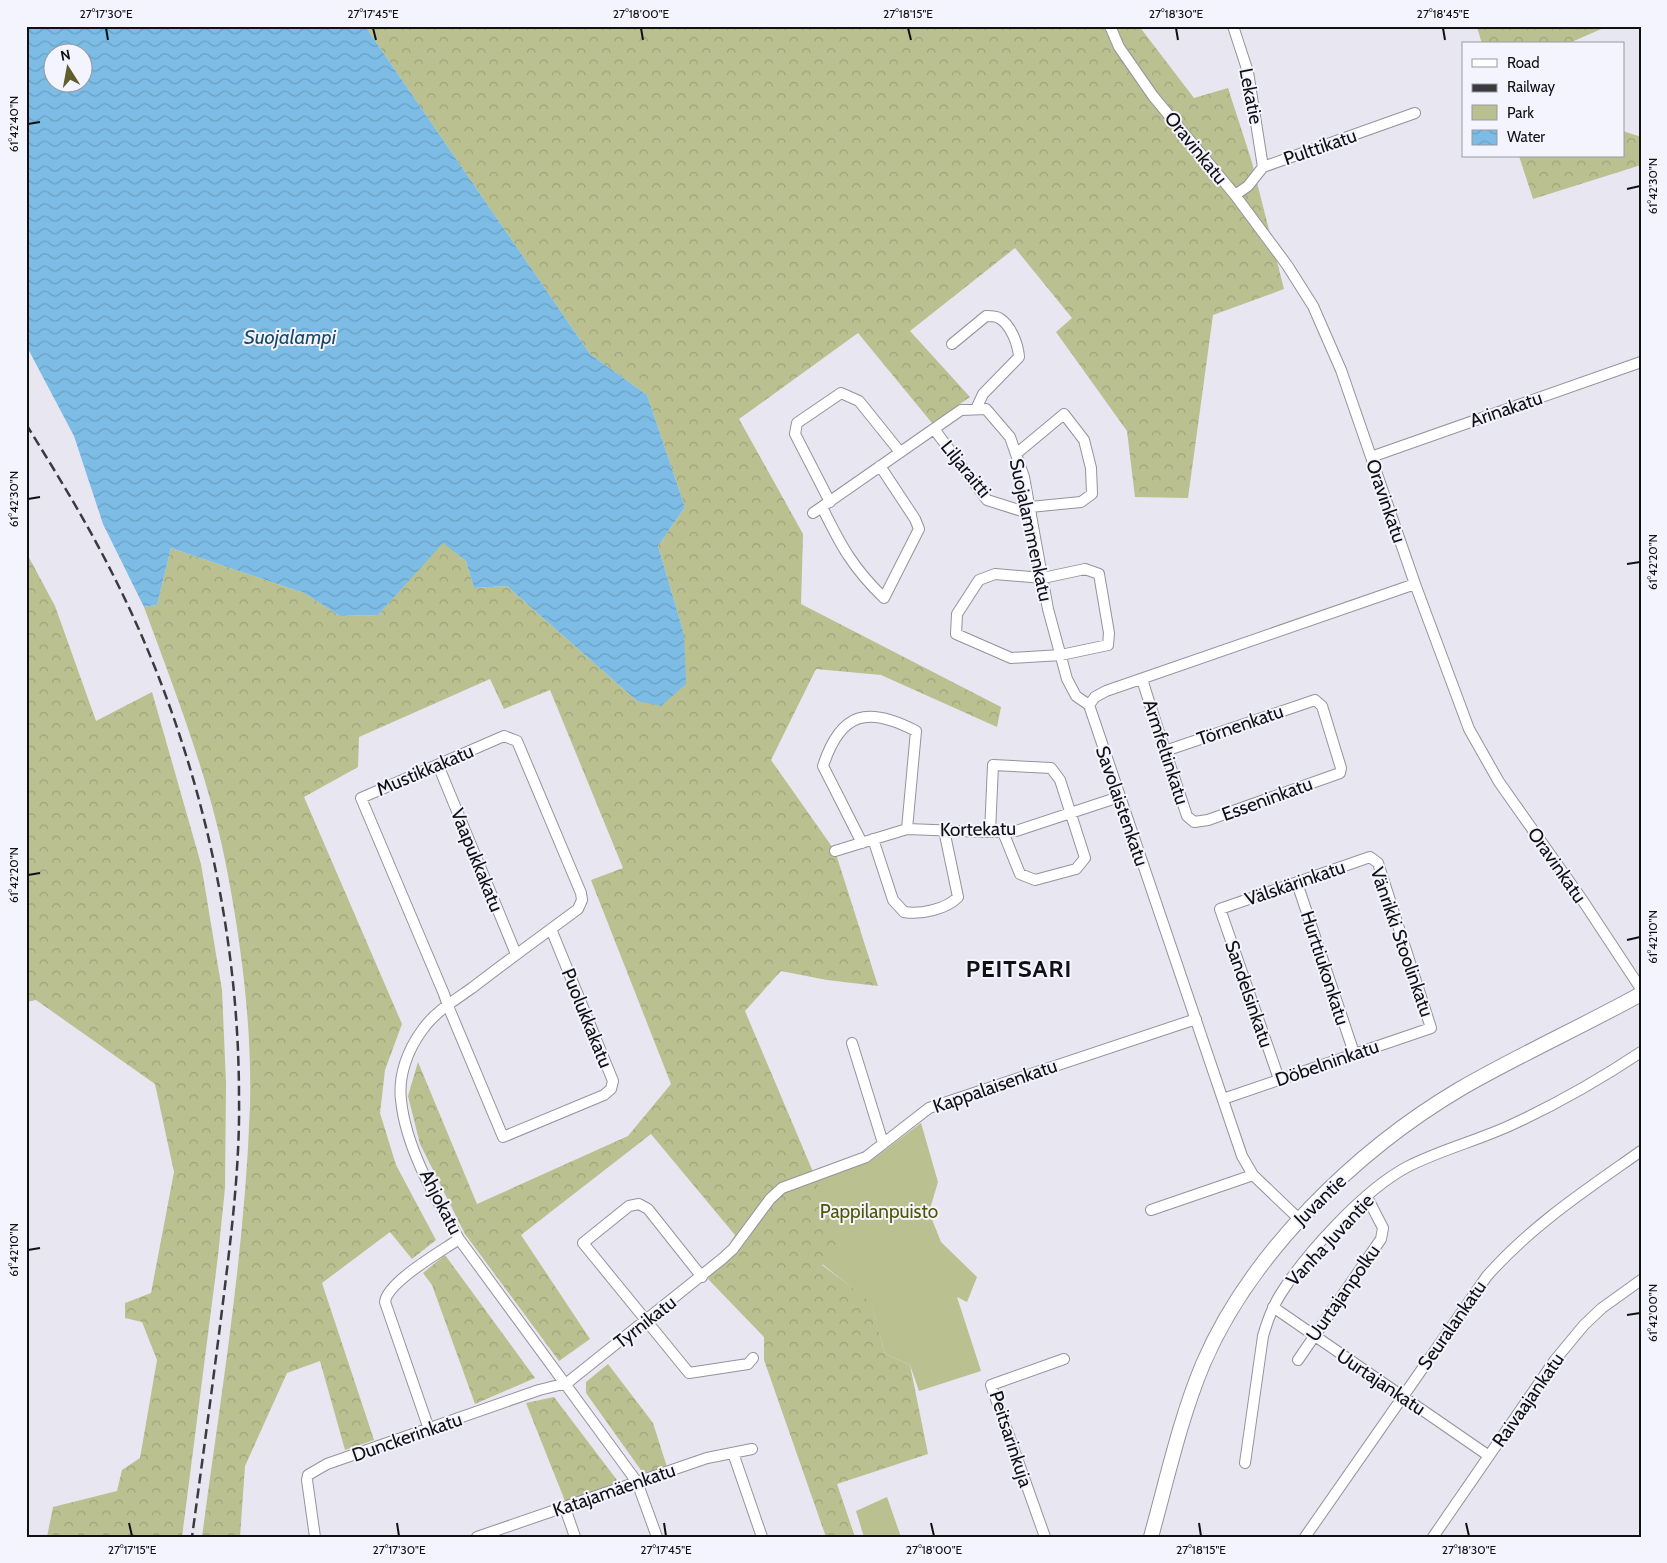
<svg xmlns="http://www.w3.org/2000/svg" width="1667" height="1563" viewBox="0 0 1667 1563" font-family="Cabin,sans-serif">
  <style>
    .green { fill: #bac08f }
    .forest { fill: url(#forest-crowns) }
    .water { fill: url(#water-waves); fill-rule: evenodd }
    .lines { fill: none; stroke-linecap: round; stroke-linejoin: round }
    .minor-casing { stroke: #94939d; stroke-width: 12 }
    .major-casing { stroke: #94939d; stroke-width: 16 }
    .minor { stroke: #fff; stroke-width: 10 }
    .major { stroke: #fff; stroke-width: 14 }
    .rail { stroke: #3b3b3f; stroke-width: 2.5; stroke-dasharray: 10 5; stroke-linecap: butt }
    .ticks { fill: none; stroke: #111114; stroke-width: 2 }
    .labels { text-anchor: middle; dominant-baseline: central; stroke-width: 4; stroke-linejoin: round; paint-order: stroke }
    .street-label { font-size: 19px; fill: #111114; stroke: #f4f4ff }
    .park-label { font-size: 19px; fill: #505606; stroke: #f4f4ff }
    .water-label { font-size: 20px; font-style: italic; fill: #174a66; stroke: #f4f4ff }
    .district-label { font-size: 24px; font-weight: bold; letter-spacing: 1px; fill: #111114; stroke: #f4f4ff }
    .neatline { fill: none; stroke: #111114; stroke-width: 2 }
    .ticks-label { font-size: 12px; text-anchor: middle; fill: #111114 }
  </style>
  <defs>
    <pattern id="forest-crowns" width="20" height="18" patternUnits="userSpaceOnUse" patternTransform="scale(1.25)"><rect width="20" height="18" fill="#bac08f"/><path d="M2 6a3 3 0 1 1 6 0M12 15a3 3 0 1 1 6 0" fill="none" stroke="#9fa47a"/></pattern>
    <pattern id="water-waves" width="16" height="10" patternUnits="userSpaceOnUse" patternTransform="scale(1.25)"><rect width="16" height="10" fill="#7cbce5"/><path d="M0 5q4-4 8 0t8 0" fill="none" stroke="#6aa1c4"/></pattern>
  </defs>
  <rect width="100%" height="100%" fill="#e7e6f1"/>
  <path class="green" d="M921,1123L938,1182L929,1212L941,1242L977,1277L967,1302L957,1297L981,1371L919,1391L910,1365L885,1354L871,1303L822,1264L816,1179L873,1159Z
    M887,1497L901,1537H864L856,1511Z"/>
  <path class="forest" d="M365,26H1139L1194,98L1228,88L1251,159L1284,289L1213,315L1188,498L1135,497L1127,431L1056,332L1072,318L1015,248L910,331L970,397L932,423L858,333L739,419L803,534L801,604L1001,707L997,727L881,675L816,669L771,760L835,851L878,986L827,980L781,971L745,1011L816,1179L837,1242L822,1265L871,1302L885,1354L910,1365L928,1454L837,1484L855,1537H826L764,1360V1337L708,1279L735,1235L651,1134L521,1235L590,1339L559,1361L465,1234L420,1144L408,1096L418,1062L477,1204L628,1136L671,1084L591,880L623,868L550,690L504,709L490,679L359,737L358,767L304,797L402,1024L385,1070L380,1113L396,1165L436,1240L412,1259L390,1232L322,1283L374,1440L345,1450L320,1361L287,1373L245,1466L240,1537H202C221,1394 245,1251 250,1106C252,1029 242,950 228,875C211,783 176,694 144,607L157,605L171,548L304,593L340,616L378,615L443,542L466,561L474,588L507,586L637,701L684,634L658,546L685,507L647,395L590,354Z
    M1608,26L1567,44H1482L1477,27Z
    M1623,131L1641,137V165L1533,199L1519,156H1623Z
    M26,552L55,606L96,721L152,692L201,864L222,990L226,1083L225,1188L218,1256L182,1537H47L53,1507L117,1491L122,1470L140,1458L157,1360L142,1322L125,1318V1303L151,1293L174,1172L155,1084L36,1000L26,1002Z
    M445,1255L535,1378L475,1404L432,1285L423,1273Z
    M608,1364L653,1423L667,1467L643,1473L586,1393V1382Z
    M554,1397L620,1484L565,1501L526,1403Z"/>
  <path class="water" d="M26,26H365L590,354L647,395L685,507L658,546L684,634L686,684L661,706L637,701L507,586L474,588L466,561L443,543L378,615L340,616L304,593L171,548L157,605L144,607L103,524L74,436L26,345ZM52,52H82V82H52Z"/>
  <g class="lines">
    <defs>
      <path id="minor" d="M1110,26L1119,47L1153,96L1235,195L1287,265L1313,306L1341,370L1415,584L1469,729L1499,782L1583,901L1641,989
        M1233,26L1248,72L1263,167
        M1235,195L1248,186L1263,167L1415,113
        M952,344L986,316C990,316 996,316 999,318C1011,325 1018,344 1019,357L983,394L976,409
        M934,429L987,500L1031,514
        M1016,454L1064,414L1084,440L1091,468L1092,494L1081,502L1030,507
        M1371,457L1641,362
        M830,502L795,434L797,423L841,393L859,401L900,452
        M822,507C841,546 853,568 884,598L919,529L915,519L880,466
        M813,513L961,410L986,409L1010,437L1024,477L1048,609L1067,679L1076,696L1089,705
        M1085,569L1099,574L1109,633L1108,645L1061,655L1011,658L956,634L957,614L979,580L995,574L1043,578Z
        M1142,679C1156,725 1172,770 1187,816L1194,822L1208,820L1340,773L1341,768L1322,706L1315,700L1165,751
        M438,765L516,954
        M990,832L993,765L1051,768L1060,780L1085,858L1076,869L1035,880L1020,874L1003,832
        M873,839L893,900L904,912C920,915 947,909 958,897L944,830
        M862,843L823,766C841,711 868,706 916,731L907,829
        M835,851L907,829L985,832L1016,831L1119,797
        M1297,883L1354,1053
        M551,929L613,1081L611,1089L604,1095L503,1137L448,1006L444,994L361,798L504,736L517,741L581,893L582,900L578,909C543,935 507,961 472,988C455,1000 435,1012 423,1029C408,1049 398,1075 401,1100C406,1149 435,1197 459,1239L637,1482L657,1537
        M852,1043L883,1143
        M1223,1099L1431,1028L1378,863L1370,857L1220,909L1279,1079
        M1151,1210L1253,1175
        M1299,1219L1253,1175L1242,1156L1089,705L1095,697L1106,691L1415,584
        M702,1277L648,1209L639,1204L629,1206L583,1243L689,1373L748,1364L753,1358
        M1273,1307L1489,1456
        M1298,1360L1381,1239L1383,1228L1367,1197
        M429,1429L385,1302C387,1282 442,1251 459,1239
        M733,1453L762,1537
        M1245,1463L1263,1336C1267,1322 1272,1308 1280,1295C1306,1253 1364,1190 1407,1167C1440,1150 1476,1141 1509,1126C1555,1105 1599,1080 1641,1052
        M565,1508L575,1537
        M315,1537L307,1480L308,1475L327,1464L539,1390L567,1383L722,1259L733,1249L770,1199L782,1188L866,1157L929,1108L1196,1019
        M477,1537L707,1458L752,1449
        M1045,1537L991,1385L1064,1359
        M1305,1537L1487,1276C1532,1225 1586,1190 1641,1151
        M1433,1537L1555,1360L1584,1325L1602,1308L1641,1280"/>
      <path id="major" d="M1151,1537C1167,1479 1180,1419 1203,1364C1251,1252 1357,1150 1460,1089C1519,1055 1581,1027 1641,994"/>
    </defs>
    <use href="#minor" class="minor-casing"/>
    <use href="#major" class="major-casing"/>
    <use href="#minor" class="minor"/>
    <use href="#major" class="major"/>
    <path class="rail" d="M26,424C55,471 83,516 108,565C192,727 239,914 239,1097C240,1163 232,1229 224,1294C214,1375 203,1456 192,1537"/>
  </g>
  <path class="ticks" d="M106,28L108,40M373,28L376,40M641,28L643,40M908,28L911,40M1176,28L1178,40M1443,28L1445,40M28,124L40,122M1627,189L1640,186M28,499L40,497M1627,564L1640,562M28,875L40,873M1627,940L1640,937M28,1250L40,1248M1627,1315L1640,1313M129,1523L132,1536M397,1523L399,1536M664,1523L666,1536M931,1523L934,1536M1199,1523L1201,1536M1466,1523L1469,1536"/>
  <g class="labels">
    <g class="street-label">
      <text transform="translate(1251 96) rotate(79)">Lekatie</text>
      <text transform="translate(1320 147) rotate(-19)">Pulttikatu</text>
      <text transform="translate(1196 148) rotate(51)">Oravinkatu</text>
      <text transform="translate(1506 409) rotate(-19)">Arinakatu</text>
      <text transform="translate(966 469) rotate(51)">Liljaraitti</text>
      <text transform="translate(1386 501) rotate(71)">Oravinkatu</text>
      <text transform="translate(1031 530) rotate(78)">Suojalammenkatu</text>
      <text transform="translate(1240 725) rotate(-19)">Törnenkatu</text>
      <text transform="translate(1166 752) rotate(72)">Armfeltinkatu</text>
      <text transform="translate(425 770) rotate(-23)">Mustikkakatu</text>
      <text transform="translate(1267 799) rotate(-20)">Esseninkatu</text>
      <text transform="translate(1122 806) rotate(71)">Savolaistenkatu</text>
      <text transform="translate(978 829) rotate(-1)">Kortekatu</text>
      <text transform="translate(477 860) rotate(68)">Vaapukkakatu</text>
      <text transform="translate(1557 865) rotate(55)">Oravinkatu</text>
      <text transform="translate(1295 883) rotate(-19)">Välskärinkatu</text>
      <text transform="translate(1402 942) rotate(71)">Vänrikki Stoolinkatu</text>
      <text transform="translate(1325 968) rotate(72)">Hurttiukonkatu</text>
      <text transform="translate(1249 994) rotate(71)">Sandelsinkatu</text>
      <text transform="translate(587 1018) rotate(68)">Puolukkakatu</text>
      <text transform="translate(1327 1063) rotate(-19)">Döbelninkatu</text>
      <text transform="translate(995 1086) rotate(-19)">Kappalaisenkatu</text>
      <text transform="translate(1320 1200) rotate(-44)">Juvantie</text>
      <text transform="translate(441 1202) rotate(63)">Ahjokatu</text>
      <text transform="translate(1330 1240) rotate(-47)">Vanha Juvantie</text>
      <text transform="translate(1343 1293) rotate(-55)">Uurtajanpolku</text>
      <text transform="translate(645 1322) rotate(-38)">Tyrnikatu</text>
      <text transform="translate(1452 1325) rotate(-55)">Seuralankatu</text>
      <text transform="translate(1381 1382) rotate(34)">Uurtajankatu</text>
      <text transform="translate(1528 1400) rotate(-55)">Raivaajankatu</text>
      <text transform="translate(407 1437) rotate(-19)">Dunckerinkatu</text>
      <text transform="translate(1011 1439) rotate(72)">Peitsarinkuja</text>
      <text transform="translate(614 1490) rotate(-19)">Katajamäenkatu</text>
    </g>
    <g class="park-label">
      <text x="879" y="1211">Pappilanpuisto</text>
    </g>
    <g class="water-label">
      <text x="290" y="337">Suojalampi</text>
    </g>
    <g class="district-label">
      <text x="1019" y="968">PEITSARI</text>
    </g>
  </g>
  <rect width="1667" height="1563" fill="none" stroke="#f4f4ff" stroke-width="55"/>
  <rect x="1462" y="42" width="162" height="115" fill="#f4f4ff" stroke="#9999a1"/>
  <rect x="1472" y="59" width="25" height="8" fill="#ffffff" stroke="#9999a1"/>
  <text x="1507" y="68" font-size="15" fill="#111114">Road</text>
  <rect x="1472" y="84" width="25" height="8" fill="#3b3b3f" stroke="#9999a1"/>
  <text x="1507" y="92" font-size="15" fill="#111114">Railway</text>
  <rect x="1472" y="105" width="25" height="15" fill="#bac08f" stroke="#9999a1"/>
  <text x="1507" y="118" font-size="15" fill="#111114">Park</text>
  <rect x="1472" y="130" width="25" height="15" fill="url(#water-waves)" stroke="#9999a1"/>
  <text x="1507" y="142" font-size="15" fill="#111114">Water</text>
  <g transform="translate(68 68) rotate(349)"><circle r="24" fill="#f4f4ff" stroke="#9999a1"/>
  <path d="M0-4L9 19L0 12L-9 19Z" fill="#605e2b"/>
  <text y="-8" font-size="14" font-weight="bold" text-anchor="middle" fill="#111114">N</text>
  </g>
  <rect x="28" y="28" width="1612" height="1508" class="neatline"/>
  <g class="ticks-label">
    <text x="106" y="18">27°17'30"E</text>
    <text x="373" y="18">27°17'45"E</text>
    <text x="641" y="18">27°18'00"E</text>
    <text x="908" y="18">27°18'15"E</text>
    <text x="1176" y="18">27°18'30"E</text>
    <text x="1443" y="18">27°18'45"E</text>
    <text transform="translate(14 124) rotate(-90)" y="4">61°42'40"N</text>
    <text transform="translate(1653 186) rotate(-90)" y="4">61°42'30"N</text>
    <text transform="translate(14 499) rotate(-90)" y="4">61°42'30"N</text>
    <text transform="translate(1653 562) rotate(-90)" y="4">61°42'20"N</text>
    <text transform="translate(14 875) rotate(-90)" y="4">61°42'20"N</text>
    <text transform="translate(1653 937) rotate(-90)" y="4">61°42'10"N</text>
    <text transform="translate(14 1250) rotate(-90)" y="4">61°42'10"N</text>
    <text transform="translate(1653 1313) rotate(-90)" y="4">61°42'00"N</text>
    <text x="132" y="1554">27°17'15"E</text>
    <text x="399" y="1554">27°17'30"E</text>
    <text x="666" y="1554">27°17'45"E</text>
    <text x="934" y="1554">27°18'00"E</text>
    <text x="1201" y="1554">27°18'15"E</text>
    <text x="1469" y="1554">27°18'30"E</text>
  </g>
</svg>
